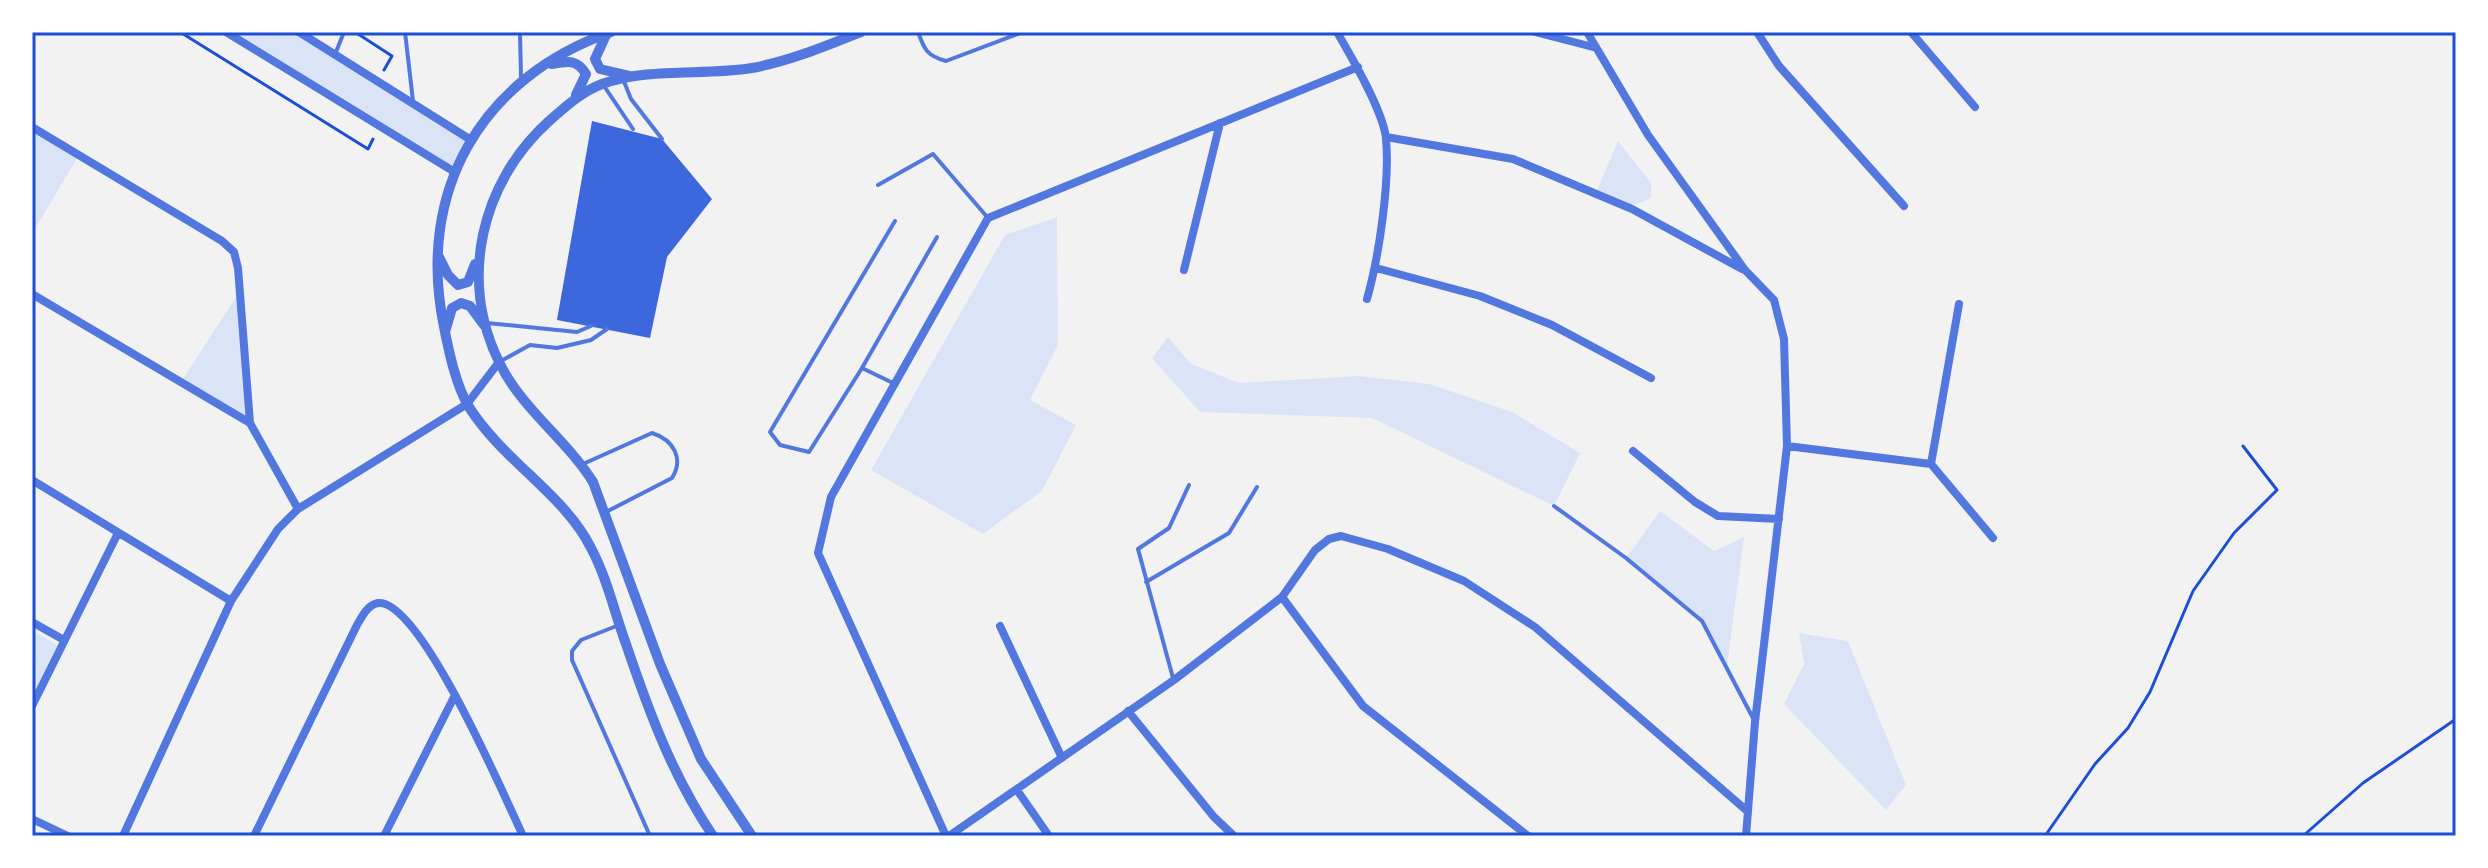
<svg xmlns="http://www.w3.org/2000/svg" width="2488" height="868" viewBox="0 0 2488 868" font-family="'Playfair Display',serif">
  <style>
    .green { fill: #dbe4f7 }
    .building { fill: #3d67dc }
    .lines { fill: none; stroke-linecap: round; stroke-linejoin: round }
    .path { stroke: #1d4ed8; stroke-width: 3 }
    .service { stroke: #5277de; stroke-width: 4 }
    .minor { stroke: #5277de; stroke-width: 8 }
    .tertiary { stroke: #5277de; stroke-width: 10 }
    .neatline { fill: none; stroke: #1d4ed8; stroke-width: 3 }
  </style>
  <rect width="100%" height="100%" fill="#f2f2f2"/>
  <path class="green" d="M226,32H299L471,140L453,171Z
    M36,129L79,155L32,234V136Z
    M1618,141L1651,183V197C1632,212 1616,201 1596,193Z
    M1057,217L1058,345L1030,400L1076,425L1042,491L983,534L871,470L1005,235Z
    M238,294L250,423L179,385Z
    M1168,337L1191,364L1239,383L1358,376L1429,384L1512,412L1580,453L1554,506L1372,418L1200,412L1152,358Z
    M1660,511L1714,551L1744,537L1727,667L1702,621L1626,558Z
    M32,630L57,645L32,698Z
    M1799,633L1848,641L1906,785L1886,810L1784,704L1804,664Z"/>
  <path class="building" d="M592,121L662,139L712,199L667,257L650,338L557,320Z"/>
  <g class="lines">
    <path class="path" d="M180,32L368,149L373,139
      M355,32L392,56L384,70
      M2045,836L2095,764L2128,728L2150,692L2193,591L2234,533L2277,490L2243,446
      M2303,836L2363,783L2456,719"/>
    <path class="service" d="M405,32L413,101
      M520,32L521,78
      M918,32C924,49 927,56 946,61L1023,32
      M336,52L344,32
      M623,79L631,99L662,139
      M604,86L633,129
      M878,185L933,154L988,218
      M487,323L577,332L591,326
      M501,361L530,345L557,348L591,340L607,329
      M862,368L937,237
      M893,383L862,368L809,452L780,445L770,432L895,221
      M583,464L652,433C674,440 684,459 672,478L606,512
      M1554,506L1626,558L1702,621L1754,720
      M1146,582L1229,533L1257,487
      M619,625L581,640L572,651V660L650,836
      M1173,678L1138,549L1169,528L1189,485"/>
    <path class="minor" d="M226,32L453,171
      M299,32L471,140
      M1337,32C1351,56 1384,112 1386,139C1390,183 1379,256 1367,299
      M1535,32L1593,47
      M1587,32L1648,135L1745,270L1774,300L1784,339L1787,446L1755,722L1746,836
      M1757,32L1779,66L1904,206
      M1911,32L1975,107
      M32,127L222,241L234,252L238,268L250,423L298,509
      M1386,137L1513,159L1632,209L1742,269
      M1376,268L1480,296L1552,325L1651,378
      M1184,270L1220,123
      M32,294L250,423
      M1959,304L1931,464L1993,538
      M1787,446L1931,464
      M1633,451L1695,502L1718,516L1779,519
      M32,480L231,601
      M1282,597L1363,706L1528,836
      M32,622L64,640
      M1000,626L1062,758
      M32,706L118,533
      M1128,711L1214,817L1234,836
      M1017,790L1049,836
      M32,819L68,836
      M123,836L231,601L278,529L298,509L467,404L499,362
      M254,836L357,625C362,617 367,605 378,603C420,598 505,798 523,836
      M384,836L455,695
      M946,836L818,553L831,497L988,218L1358,67
      M949,836L1174,680L1282,597L1315,550L1329,539L1341,536L1388,549L1464,581L1535,627L1746,810"/>
    <path class="tertiary" d="M611,32C480,78 416,192 444,327C449,352 456,386 469,407C504,462 565,495 591,548C607,578 614,611 626,644C649,712 673,777 713,836
      M607,33L595,59L600,69L630,76
      M552,64C568,61 577,59 586,74L576,95
      M439,257L448,275L458,285L468,282L475,264
      M445,332L452,308L461,303L470,306L484,325
      M752,836L701,759L660,664L593,482C566,439 523,410 500,364C458,280 481,183 548,122C565,107 581,92 602,84C650,67 703,76 752,68C790,61 826,46 861,32"/>
  </g>
  <rect width="2488" height="868" fill="none" stroke="#ffffff" stroke-width="68"/>
  <rect x="34" y="34" width="2420" height="800" class="neatline"/>
</svg>
